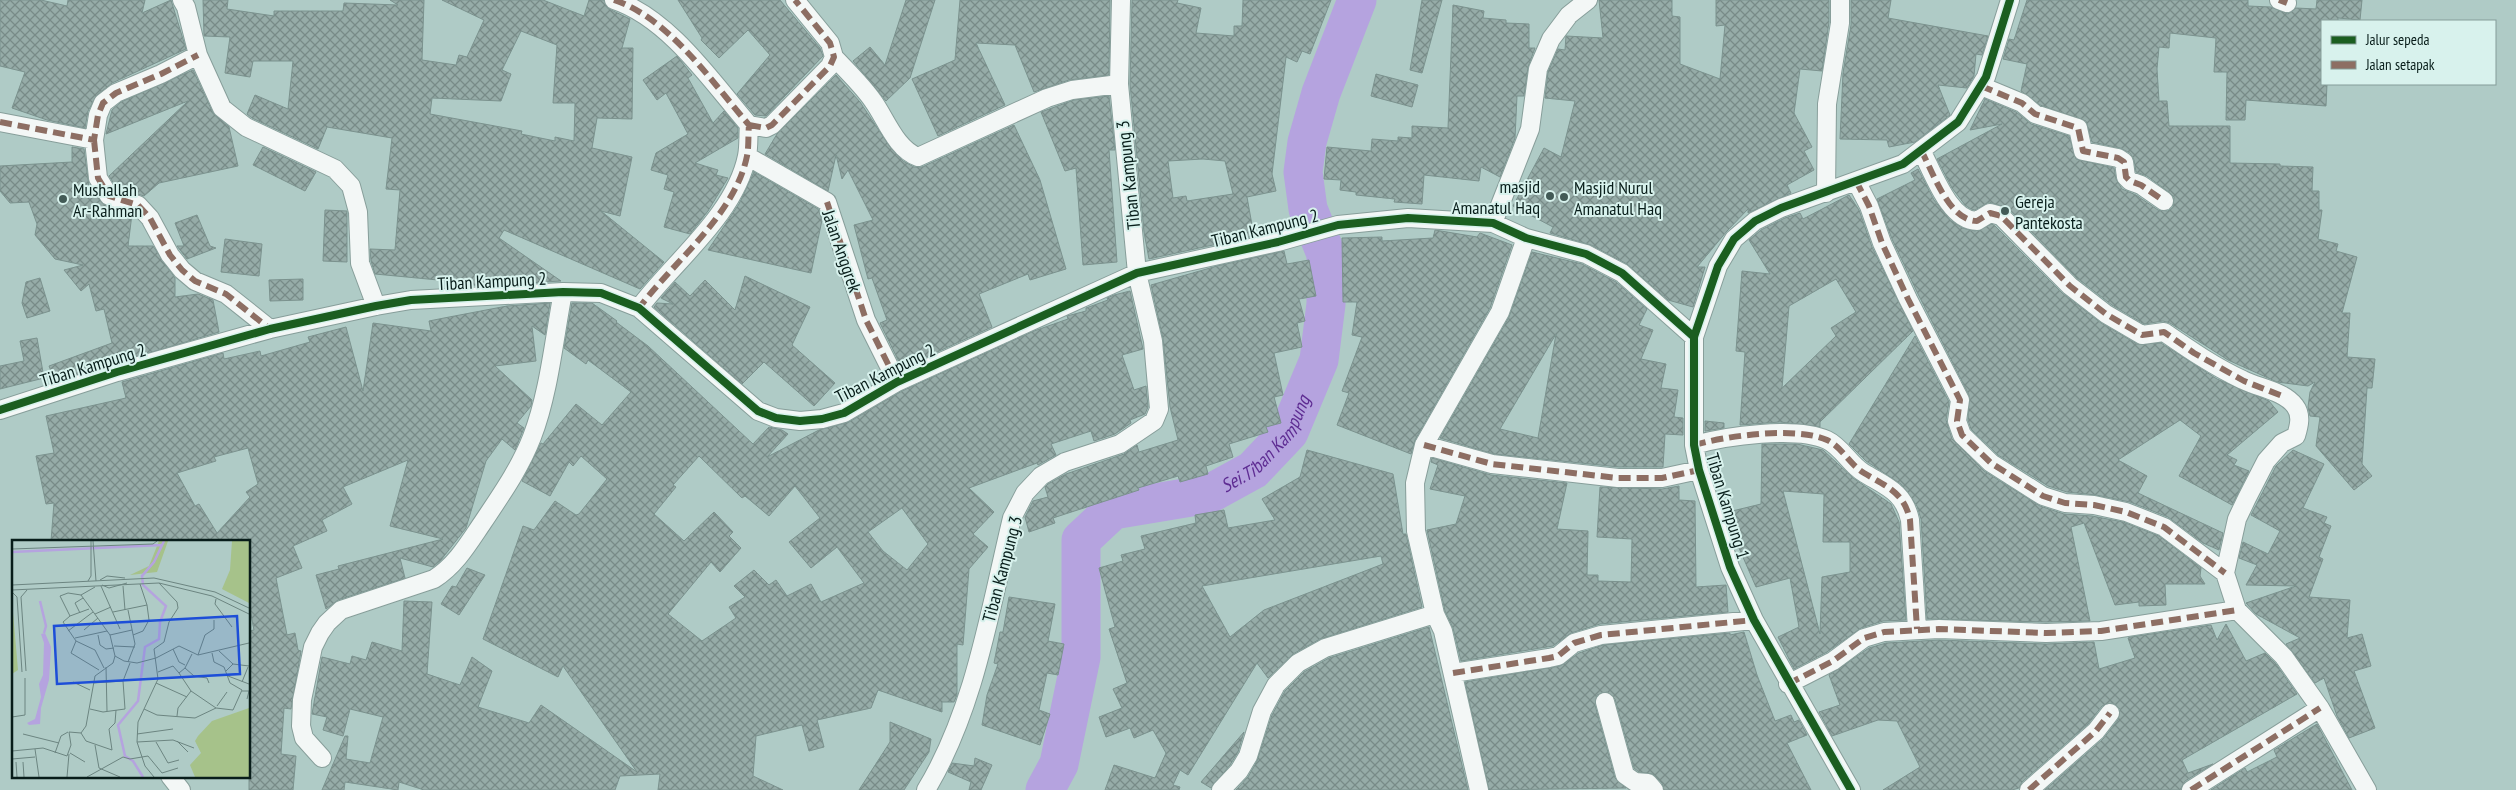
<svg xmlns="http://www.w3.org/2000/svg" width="2516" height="790" viewBox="0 0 2516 790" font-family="'PT Sans Narrow',sans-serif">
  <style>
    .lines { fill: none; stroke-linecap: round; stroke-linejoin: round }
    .river { stroke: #b5a3df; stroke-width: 39 }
    .building { fill: url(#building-cross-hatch); stroke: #7b928e; fill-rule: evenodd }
    .minor-casing { stroke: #879e9a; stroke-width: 20 }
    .minor { stroke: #f3f7f6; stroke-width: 18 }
    .quiet { stroke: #8d6e63; stroke-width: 6; stroke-dasharray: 12 6; stroke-linecap: butt }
    .cycleway-casing { stroke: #d8f2ed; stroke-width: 11 }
    .cycleway { stroke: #1b5e20; stroke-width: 8 }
    .poi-dot { fill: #425a56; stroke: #d8f2ed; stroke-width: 2 }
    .labels { text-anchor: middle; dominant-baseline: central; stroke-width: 4; stroke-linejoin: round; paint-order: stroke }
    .street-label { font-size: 18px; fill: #081d1a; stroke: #d8f2ed }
    .poi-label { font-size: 18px; fill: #081d1a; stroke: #d8f2ed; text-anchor: start }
    .water-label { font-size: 19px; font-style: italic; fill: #5e2c92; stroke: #d8f2ed }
    .inset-river { fill: none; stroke: #b5a3df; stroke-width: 2.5 }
    .inset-road { fill: none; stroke: #6c8581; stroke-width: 1 }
    .view { fill: #1d4ed8; fill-opacity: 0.15; stroke: #1d4ed8; stroke-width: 2.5 }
    .inset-edge { fill: none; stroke: #081d1a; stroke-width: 2.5 }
  </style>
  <defs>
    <pattern id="building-cross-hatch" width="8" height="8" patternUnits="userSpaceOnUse" patternTransform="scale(1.25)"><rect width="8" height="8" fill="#96aca8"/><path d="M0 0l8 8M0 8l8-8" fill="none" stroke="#788b88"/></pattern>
  </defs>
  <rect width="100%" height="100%" fill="#afcbc6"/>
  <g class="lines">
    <path class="river" id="s1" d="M1045,790L1059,764L1081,657V540L1113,510L1209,494L1253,470L1289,432L1319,360L1326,304V254L1308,209L1303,172L1307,142L1321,93L1357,0"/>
  </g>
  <path class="building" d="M0,0H41L67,6L68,0H145L142,13L171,0L186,49L112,83L97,95L88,111L85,128L47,120L12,108L25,72L0,66Z
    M203,0H228L227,9L274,16V11H343L344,3L398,5L390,0H424L422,60L456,65L459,55L467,57L484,20L442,0H543L584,16L589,0H604L609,9L630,19L622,48H633L632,119L597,118L592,148L632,157L620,216L601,211L664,262L640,289L504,230L499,238L561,281L478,286L459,282L375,274L371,261L370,249L395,250L400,190L386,189L392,138L327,127L318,149L252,118L247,114L255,95L288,109L293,61H253L250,77L225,73L230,37L204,36ZM521,31L557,45L553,103H575L574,141L555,137V141L521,134L522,131L430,114L432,98L501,101L511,74L502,70Z
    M678,0H780L820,48L823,56L766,116L755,115L737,94L770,55L748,30L719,58L701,40L702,38Z
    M906,0H935L910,78L886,101L853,61L870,47L885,65Z
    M960,0H1110L1109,75L1069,80L1034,92L1015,45L976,43L1005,105L938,136L912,79L955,60Z
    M1132,0H1178L1177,3L1201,8L1196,33L1234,36V26H1242L1243,0H1331L1310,54L1302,51L1297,62L1286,57L1272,174L1276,191L1247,197L1254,236L1149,259L1144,232L1130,84ZM1203,159L1225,161L1233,194L1187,201L1186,196L1173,198L1168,161Z
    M1422,0H1442L1422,73L1410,70Z
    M1599,0H1672V16L1680,17V64L1720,79L1725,25L1716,26V0H1829V22L1822,71L1800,69L1794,113L1812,147L1804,151L1814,170L1787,185L1791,193L1748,213V209L1727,231L1697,267H1705L1693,307L1668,300L1627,264L1591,245L1550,233L1553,227L1513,206L1544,148L1561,157L1575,101L1545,98L1548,72L1558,49L1565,50L1566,36L1603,38Z
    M1851,0H1891L1888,18L1988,36L1982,55L1976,54L1974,76L1967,88L1938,85L1950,115L1915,142L1889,147L1887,140L1840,139L1843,73L1851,25Z
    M2027,0H2248V6L2271,7L2288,14L2296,8L2316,9L2317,0H2362L2360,20L2338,18V21H2322V84H2327L2326,106L2246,100L2245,120H2226L2227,72H2214L2216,38L2170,33L2169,48L2159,47L2157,69L2159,101H2167L2169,126H2230V163L2280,164V166L2313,167L2312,191H2319V210H2322L2318,239L2338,244L2336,251L2357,257L2342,313H2350L2347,357L2375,359L2372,388H2367L2362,464L2372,476L2354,490L2316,446L2320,417L2310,416L2308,407L2310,392L2315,382L2308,386L2277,382L2228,360L2170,323L2163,321L2144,324L2112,305L2077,278L2008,208L1989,202L1975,210L1971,209L1965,205L1952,188L1937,159L2002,124L1970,130L1985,99L2016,112L2031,124L2069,136L2076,159L2114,168L2116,179L2122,189L2136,195L2158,210L2168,211L2173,207L2174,197L2170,193L2147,176L2136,172L2134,160L2130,153L2120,148L2092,142L2086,121L2040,105L2021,91L2027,64L2003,59L2009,39L2014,40Z
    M1453,5L1484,11L1483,18L1506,20V23L1529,24V48H1535L1528,67L1524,96H1517L1515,138L1500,177L1481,167L1479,181L1424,175L1422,204L1394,202L1395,199L1356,195V192L1340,190L1341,180L1324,179L1327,147L1371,151L1372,139L1398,141V137L1412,138V126L1448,128Z
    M677,56L692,75L688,78L713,123L724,111L738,128V138L695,163L718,170L716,175L728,178L708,211L690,234L664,227L674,192L664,189L668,175L651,170L656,153L688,134L666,93L657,100L643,80Z
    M193,70L213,113L229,127L238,166L159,183L144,196L116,187L109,176L188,101L106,134L112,110L121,102Z
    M1376,74L1418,85L1412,107L1371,96Z
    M836,75L860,102L890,147L903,161L914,167H922L1014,125L1040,180L1066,269L1030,280L1028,274L979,294L992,327L902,368L880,323L887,320L872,278L868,279L854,225L873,220L848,170L842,179L836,155L828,191L765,154L777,134Z
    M1109,96L1115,150H1109L1117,262L1083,265L1076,168L1065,171L1041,112L1074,100Z
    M72,147L84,149L90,194L93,191L106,206L132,214L128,246H153L175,278V297L198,294L213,300L219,332L55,381L49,366L112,343L104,309L96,311L89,284L81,291L64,270L83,265L55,259L35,235L37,224L29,202L10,203L0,191V166L72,162Z
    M263,147L316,172L305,191L253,165Z
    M1918,169L1934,200L1950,220L1962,228L1975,231L1992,224L1995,226L2062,293L2101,323L2137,344L2161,343L2217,379L2269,401L2278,412L2227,455L2237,460L2234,465L2249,471L2232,505L2179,476L2201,436L2180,420L2118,460L2147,476L2138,493L2223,533L2219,550L2203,543L2168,517L2130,502L2096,495L2067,492L2048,486L1998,455L1971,429L1968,420L1969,395L1918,294L1892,239L1877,199L1915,180L1911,173Z
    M754,172L818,209L822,220L811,273L708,250L739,204Z
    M1849,195L1859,210L1872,247L1913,331L1820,422V427L1780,422L1740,425L1745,352L1736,351L1742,271L1770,274L1749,240L1761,230L1785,218L1800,213L1803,219ZM1836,279L1856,312L1831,328L1836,336L1782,388L1789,306Z
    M325,210L347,211V262L323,261Z
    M197,215L210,246L216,248L187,259L177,246H184L175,223Z
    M1435,230L1477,237L1480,233L1512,245L1490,308L1415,440L1411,454L1337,425L1349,393L1342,391L1362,337L1352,335L1357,302H1343L1342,238L1382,237V241L1433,238Z
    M225,239L262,244L259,276L221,272Z
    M1284,251L1287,264L1309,260L1316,296L1299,299L1305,321L1297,323L1302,347L1274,353L1283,395L1274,397L1281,423L1266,427L1268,432L1229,444L1233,457L1206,466L1208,474L1180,482L1178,476L1138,488L1139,490L1053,518L1055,523L1029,532L1025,517L1033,501L1048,497L1045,487L1048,484L1066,474L1124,454L1137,445L1139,452L1178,440L1170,407L1163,339L1151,285L1217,266Z
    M1532,252L1582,264L1616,282L1647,309L1639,325L1653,330L1641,359L1666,364L1661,388L1678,390L1674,417L1683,418V435L1665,434L1663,467H1619L1494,454L1440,438L1509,317ZM1556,334L1538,438L1500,429Z
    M745,276L810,307L792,345L835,383L814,406L764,362L742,384L654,307L657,303L673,304L661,298L675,282L690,296L705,280L735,310Z
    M40,278L50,311L27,318L22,303L26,282Z
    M303,279V300L270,301L269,280Z
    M1130,291L1143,349L1122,355L1134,390L1146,386L1148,407L1145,414L1130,420L1131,423L1115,434L1094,441L1091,431L1051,444L1056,455L1038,465L1037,463L969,488L994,512L973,534L988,547L969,569L963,645L957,644V695L954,702H942V712L878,690L871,708L817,720L824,747L809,751L802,725L756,736L753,776L783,790H658L660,774L620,776L615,790H424L399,782L398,790L345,782L344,790H322L345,736H348L346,759L370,763L383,717L350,709L343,736L323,730L327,717L312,714L322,657L350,664L352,656L366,660L372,642L402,651L404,601L432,602L427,674L460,685L472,657L492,671L478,707L529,723L541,705L637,772L563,666L558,677L483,639L523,526L534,530L555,501L576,515L579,514L607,479L581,456L573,466L569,462L550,496L522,481L541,443L543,444L576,404L602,425L631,392L588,360L586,364L564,348L572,303H592L617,321L616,322L648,346L753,444L769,427L782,430L788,434L767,457L819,430L849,422L902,391L1034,331L1068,319L1067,316L1086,311V308L1108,300L1107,298L1114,295ZM699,456L742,498L745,496L769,516L795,486L820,518L789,542L811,568L837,547L864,583L821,602L811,584L787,596L776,580L769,585L754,570L734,586L745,597L729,607L736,618L702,641L668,614L711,562L720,572L741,548L729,536L733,532L714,512L684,541L654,514L676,487L673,485ZM902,508L928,544L907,570L883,551L868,532Z
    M550,303L545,335L532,326L536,361L495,366L532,400L531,406L517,423L524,428L515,450L502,439L486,461L466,528L441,560L433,567L400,558L405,578L338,600L326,609L316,575L339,569L338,566L443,539L390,526L408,460L343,487L352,504L322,520L327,531L293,546L302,568L276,578L287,635L295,633L298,650L301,651L291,709L284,708L281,754L296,756L293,790H249V631L254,630L249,605V541H51L54,503L46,504L36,456L54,453L46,416L126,398L122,382L223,353L224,359L260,351L261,356L310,342L308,337L346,327L363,391L373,323L431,331L429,321L444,318L507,306ZM248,448L258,484L246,492L250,497L217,533L199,504L195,506L177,473L216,461L214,457Z
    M1915,336L1949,402L1946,420L1952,439L1984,471L2040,506L2064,514L2092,516L2123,522L2159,536L2201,568L2200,576L2205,584H2165L2166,605L2139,606V602L2115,605L2084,523L2071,527L2090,621L2046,622L1927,619L1921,519L1917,506L1901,484L1866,461L1849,444Z
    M37,338L44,378L0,389V366L24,361L20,341Z
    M1705,421L1724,423V428L1705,431Z
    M1762,444H1797L1823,450L1853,478L1891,504L1899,522L1906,620L1883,621L1861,628L1827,652L1794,669L1778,637L1799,627L1790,578L1756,587L1739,548L1735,549L1724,513L1761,504ZM1783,491L1824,494L1823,542H1850V572L1822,577L1820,634Z
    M1307,450L1393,474L1403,534H1406L1422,607L1320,639L1293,654L1268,678L1257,663L1188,775L1180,770L1173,785L1180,787L1179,790H1105L1114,765L1155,778L1166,753L1153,730L1134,738L1130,728L1106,737L1099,717L1122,708L1113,689L1127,683L1109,629L1115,627L1099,568L1123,561L1121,555L1145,549L1141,536L1196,523L1195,515L1224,510L1228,528L1275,520L1262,499L1300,477ZM1381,556L1383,564L1264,610L1230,637L1202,586Z
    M2293,450L2324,464L2303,508L2327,517L2324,523L2331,526L2319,557L2323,559L2309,597L2350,600L2347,638L2362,634L2371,666L2354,671L2375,728L2349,738L2337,716L2324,678L2315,683L2286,644L2300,638L2256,614L2246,603L2296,586L2246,585L2257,565L2239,558L2243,542L2268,554L2280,531L2251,515L2276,466Z
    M1432,458L1491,475L1567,483L1557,529L1588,531L1587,575H1598V581L1631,582L1632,539L1597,537L1600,487L1662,489L1679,486V500L1695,501L1696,587L1726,585L1728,612L1600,624L1571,633L1553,646L1461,661L1453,628L1445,611L1427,530L1456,524L1465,496L1430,489L1438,465L1431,462Z
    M467,568L485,575L459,615L441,604L452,586L456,587Z
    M1009,597L1055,604L1048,641L1064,644L1058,675L1047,673L1039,710L1050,714L1040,745L982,725L987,695L998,664L994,663L1000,632H1003Z
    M2226,624L2246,661L2265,653L2276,664L2297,694L2182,760L2188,773L2213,764L2185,781L2180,790H2045L2103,739L2118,720L2120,709L2112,703L2102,706L2088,724L2022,782L2019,788L2012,790H1883L1920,767L1897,721L1878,720L1832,736L1819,712L1840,705L1829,675L1869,648L1886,643L1939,640L2046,644L2094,642L2099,669L2135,658L2128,638L2131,637L2211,625L2217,640Z
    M1429,627L1468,790H1236L1248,777L1257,761L1272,715L1285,691L1304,672L1329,658Z
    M1744,632L1757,675L1775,721L1791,715L1794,722L1799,720L1807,735L1787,743L1811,790H1664L1662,783L1653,774L1639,772L1634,768L1615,699L1607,692L1597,695L1595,705L1615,778L1626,788L1489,790L1465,682L1560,666L1579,653L1603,645L1730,633V635Z
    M890,722L931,739L929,752L904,790H859L890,742Z
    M2317,724L2352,790H2211L2245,768L2247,772L2277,757L2274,750Z
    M1244,732L1238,752L1230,765L1211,788L1201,782Z
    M975,758L992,765L981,790H969L971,782L948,772L952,763L974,766Z"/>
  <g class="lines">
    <defs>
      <path id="minor" d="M182,0L186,7L198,55L222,108L246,127L335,169L351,186L358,212L360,263L376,306
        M614,0C669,18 712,82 749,125C748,135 749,146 747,156C735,215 674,261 639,308
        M2279,0L2287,3
        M834,57C847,71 862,85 873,101C886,119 896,149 918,157L1047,98L1072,90L1119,84
        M1981,86L2022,103L2035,114L2078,128L2083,151L2118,158L2124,162L2126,177L2130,181L2141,185L2164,201
        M0,122L94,140L98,115L103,103L116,93L161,74L198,55
        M749,125L766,128L772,125L830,66L834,57L830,43L795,0
        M94,140L98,178L109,196L138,205L150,218L170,255L182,270L195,281L226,294L270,329
        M1921,150C1933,172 1949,221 1977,221L1990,213L2001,216L2070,286L2106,314L2142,335L2164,332C2190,350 2215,367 2243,380C2259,388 2284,391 2295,406C2302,415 2299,426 2296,436L2282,443L2266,461L2247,498L2237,519L2225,573L2237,610L2284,657L2320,708L2367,790
        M747,156L827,202L866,320L897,382
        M1856,181L1869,206L1882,243L1908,299L1960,400L1957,421L1962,435L1991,463L2043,496L2065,503L2094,505L2126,512L2164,527L2225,573
        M1826,193L1827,104L1840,23V0
        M1493,223L1530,129L1538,69L1551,39L1569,15L1588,0
        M0,410L117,372L270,329L376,306L411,300L563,292L601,293L639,308L758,411L776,418L800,421L822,419L844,413L897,382L1137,273L1278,242L1338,225L1408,218L1493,223L1526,238L1586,254L1622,273L1694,337
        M1424,445L1492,464L1618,478H1662L1699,470
        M1694,445C1726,436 1796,426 1827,440C1842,447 1850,465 1864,473C1887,487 1904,492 1910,520L1917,629
        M1453,673L1549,658L1558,656L1574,643L1601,635L1754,620
        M1788,684L1833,661L1864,638L1884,632L1939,629L2046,633L2101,631L2237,610
        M1605,702L1625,775L1635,782L1648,783L1654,790
        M322,758L304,738L301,726L302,700L313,647L320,633L327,623L341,610L434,579C456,565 468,544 483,522C501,495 520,468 532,437C549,393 554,339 563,292
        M170,776L181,790
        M926,790C975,709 990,609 1012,518L1025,493L1041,476L1065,462L1120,444L1154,421L1159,409L1153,341L1137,273L1119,84L1121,0
        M1221,790L1239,771L1248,756L1262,711L1276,685L1298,663L1325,648L1435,614
        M1479,790L1443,631L1435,614L1416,531L1415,483L1424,445L1500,312L1526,238
        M1851,790L1754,620L1730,567L1699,470L1694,445V337L1718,266L1734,239L1755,221L1781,208L1903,164L1958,122L1986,77L2010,0
        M2029,790L2096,731L2110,713
        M2191,790L2320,708"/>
    </defs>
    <use href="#minor" class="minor-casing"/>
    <use href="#minor" class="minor"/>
    <path class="quiet" d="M614,0C669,18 712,82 749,125C748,135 749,146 747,156C735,215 674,261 639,308
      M2279,0L2287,3
      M1981,86L2022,103L2035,114L2078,128L2083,151L2118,158L2124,162L2126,177L2130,181L2141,185L2164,201
      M0,122L94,140L98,115L103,103L116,93L161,74L198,55
      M749,125L766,128L772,125L830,66L834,57L830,43L795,0
      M94,140L98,178L109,196L138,205L150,218L170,255L182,270L195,281L226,294L270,329
      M1921,150C1933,172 1949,221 1977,221L1990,213L2001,216L2070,286L2106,314L2142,335L2164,332L2194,353L2244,381L2285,397
      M1856,181L1869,206L1882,243L1908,299L1960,400L1957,421L1962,435L1991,463L2043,496L2065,503L2094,505L2126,512L2164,527L2225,573
      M827,202L866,320L897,382
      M1424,445L1492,464L1618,478H1662L1699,470
      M1694,445C1726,436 1796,426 1827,440C1842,447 1850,465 1864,473C1887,487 1904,492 1910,520L1917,629
      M1453,673L1549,658L1558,656L1574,643L1601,635L1754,620
      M1788,684L1833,661L1864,638L1884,632L1939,629L2046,633L2101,631L2237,610
      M2029,790L2096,731L2110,713
      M2191,790L2320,708"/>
    <defs>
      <path id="cycleway" d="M0,410L117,372L270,329L376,306L411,300L563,292L601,293L639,308L758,411L776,418L800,421L822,419L844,413L897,382L1137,273L1278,242L1338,225L1408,218L1493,223L1526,238L1586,254L1622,273L1694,337
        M1851,790L1754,620L1730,567L1699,470L1694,445V337L1718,266L1734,239L1755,221L1781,208L1903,164L1958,122L1986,77L2010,0"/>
    </defs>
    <use href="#cycleway" class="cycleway-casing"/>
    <use href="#cycleway" class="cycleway"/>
  </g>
  <g class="poi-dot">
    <circle cx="1550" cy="196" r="5"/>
    <circle cx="1564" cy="197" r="5"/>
    <circle cx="63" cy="199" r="5"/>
    <circle cx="2005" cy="211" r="5"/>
  </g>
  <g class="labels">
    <g class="street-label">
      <text transform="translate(1128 175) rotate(-96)">Tiban Kampung 3</text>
      <text transform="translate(1265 228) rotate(-14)">Tiban Kampung 2</text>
      <text transform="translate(842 251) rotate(71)">Jalan Anggrek</text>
      <text transform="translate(492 281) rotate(-3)">Tiban Kampung 2</text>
      <text transform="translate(93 365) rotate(-17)">Tiban Kampung 2</text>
      <text transform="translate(885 373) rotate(-27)">Tiban Kampung 2</text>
      <text transform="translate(1728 506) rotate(73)">Tiban Kampung 1</text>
      <text transform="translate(1002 569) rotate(-75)">Tiban Kampung 3</text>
    </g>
    <g class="poi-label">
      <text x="1540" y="186" text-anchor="end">masjid<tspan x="1540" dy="21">Amanatul Haq</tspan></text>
      <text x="1574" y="187">Masjid Nurul<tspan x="1574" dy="21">Amanatul Haq</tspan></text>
      <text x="73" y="189">Mushallah<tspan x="73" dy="21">Ar-Rahman</tspan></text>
      <text x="2015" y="201">Gereja<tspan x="2015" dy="21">Pantekosta</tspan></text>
    </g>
    <g class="water-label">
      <text stroke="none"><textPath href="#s1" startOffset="475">Sei.Tiban Kampung</textPath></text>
    </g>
  </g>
  <g transform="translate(12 540)">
    <rect width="238" height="238" fill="#afcbc6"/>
    <path d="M220,1H237V63L210,49L218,30ZM237,168V237H183L178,225L189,213L183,201L186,196L200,181Z" fill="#a6c28a"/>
    <path d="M147,1H156L145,32L118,35L137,26Z" fill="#a6c28a"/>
    <path d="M0,61L6,130L0,134Z" fill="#a6c28a"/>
    <path d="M33,93L39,107L37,140L29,168L28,184L17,185L15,183L23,179L29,157L27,144L31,135L32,103L29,94Z" fill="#b5a3df"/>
    <path class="inset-river" d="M0,12L150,5M28,61L34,86L32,93M131,237L121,221L113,216L106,185L126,161L133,107L147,99L148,82L154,66L131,45L130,36L142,22L152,1"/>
    <path class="inset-road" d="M81,1L84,41M0,9L141,4L145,1M88,40L95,36L113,38M76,41L79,36V1M0,45L142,38L203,52L237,68M90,45L97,48L115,43M89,46L108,89M111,46L113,70M0,50L147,43L200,56L237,74M0,52L5,57L10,132M69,55L56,53L48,56L58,76L51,82L64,101L59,113L87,130M204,59L203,64L220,87M116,70L123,104L116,122M101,72L135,65L128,44M68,73L63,63L71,58M83,74L99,67M58,76L77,69M72,90L86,78M56,91L81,72M86,95L88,105L94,109L102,108M98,95L120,90M121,95L131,91L137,80L135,65M63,98L95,91M64,101L83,110L92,128M102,106L123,107M161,109L167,122L173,125M207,111L221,124M180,114L173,128L182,136L195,138L197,143M186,115L193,95L202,89V80M103,116L112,121L125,123L144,118L167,106L186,115L237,103M94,127L95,171M173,128L167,133L179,151L204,168M14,131L9,57L15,50M214,131L221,124L237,126M146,132L161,126L167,133M216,136L237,144M61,142L78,150M230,142L236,127M81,143L111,141L118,123M144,143L175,157M230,151H237L235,159M205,166L215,152M78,169L91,172L113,169L111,141M132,169L145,175L183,178L204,168L221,170L230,150L218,143L212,127L202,122L200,113M165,176L166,168L179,151M0,177L13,175V138M69,193L74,201L100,210L97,189L103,183L104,170M11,194L47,203M125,194L161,189M165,201L176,212M125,202L161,200L182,208M144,202L156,223L167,220M83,205L87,228L108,237M23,209L27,237M0,211L31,208L55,216L59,205L57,192L69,193L74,186L83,136L101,123L103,116L98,95L69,55L83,47M43,213L49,196L56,192M58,213L73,222M0,219L23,217M4,222L5,237M11,222L12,237M55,237L57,214M75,237L111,217L118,219L136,216L150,233L166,228M142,237L133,226L125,202L126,182L146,139L142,109L152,102L157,82L166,68L165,62L147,43"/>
    <path class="view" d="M225,76L228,134L45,144L42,86Z"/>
    <rect width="238" height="238" class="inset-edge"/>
  </g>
  <rect x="2321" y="20" width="175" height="65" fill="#d8f2ed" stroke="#859d99"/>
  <rect x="2331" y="36" width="25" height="8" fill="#1b5e20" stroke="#859d99"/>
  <text x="2366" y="45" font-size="15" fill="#081d1a">Jalur sepeda</text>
  <rect x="2331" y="61" width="25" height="8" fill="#8d6e63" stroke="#859d99"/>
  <text x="2366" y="70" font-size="15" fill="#081d1a">Jalan setapak</text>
</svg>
